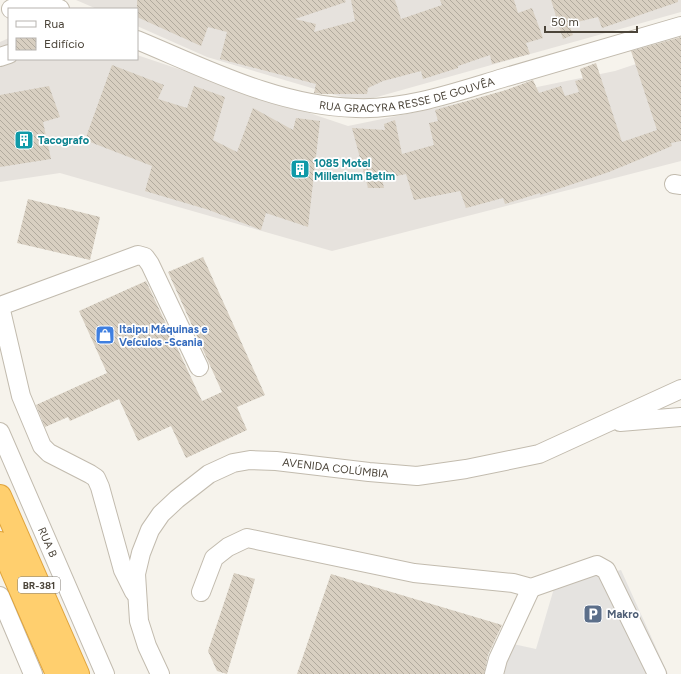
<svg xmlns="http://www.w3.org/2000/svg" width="681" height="674" viewBox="0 0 681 674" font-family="Figtree,sans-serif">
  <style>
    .industrial { fill: #e6e2dd }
    .parking { fill: #e5e3e0 }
    .building { fill: url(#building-back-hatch) }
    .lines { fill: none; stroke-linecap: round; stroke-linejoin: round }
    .minor-casing { stroke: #c2bbae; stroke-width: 20 }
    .highway-casing { stroke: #e0a43c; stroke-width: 24 }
    .minor { stroke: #fff; stroke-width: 18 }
    .highway { stroke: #ffcf6e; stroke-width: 22 }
    .labels { text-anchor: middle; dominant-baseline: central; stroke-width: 3.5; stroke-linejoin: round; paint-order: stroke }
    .shield { fill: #fff; stroke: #817c74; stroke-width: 1 }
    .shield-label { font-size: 10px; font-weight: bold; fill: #4b4439 }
    .street-label { font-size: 11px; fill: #4b4439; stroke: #fff }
    .culture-label { font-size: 11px; font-weight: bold; fill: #0d838f; stroke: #fff; text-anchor: start }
    .shop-label { font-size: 11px; font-weight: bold; fill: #366cbe; stroke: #fff; text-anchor: start }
    .service-label { font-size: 11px; font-weight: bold; fill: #4e5e75; stroke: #fff; text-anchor: start }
  </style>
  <defs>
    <pattern id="building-back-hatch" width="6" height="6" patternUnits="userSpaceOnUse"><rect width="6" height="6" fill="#d8cfc1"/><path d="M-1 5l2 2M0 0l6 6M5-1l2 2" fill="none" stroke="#b1aa9e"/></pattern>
  </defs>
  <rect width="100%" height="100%" fill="#f6f3ec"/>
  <path class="industrial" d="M76,0H681V12L359,102L207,57L137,26V9H97Z
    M9,38V59H137V55L348,126L615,71L681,49V161L332,251L60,173L0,182V42Z"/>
  <path class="parking" d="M621,570L668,674H503L513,644L536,649L555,585Z"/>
  <path class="building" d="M137,0H345L346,2L295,19L316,24L314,32L355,21L351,0H395L401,19L442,5L440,0H514L518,13L532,8L543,38L526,43L530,54L492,64L490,55L458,66V68L423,79L421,71L383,81L368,88L367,94H322L314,93L316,84L220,59L227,32L208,27L201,46L137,17Z
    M551,0H678V2L602,28L598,17L569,24L573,35L563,39Z
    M681,37V141L671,143L672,146L609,172L540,195V193L505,204L503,198L466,208L460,191L414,200L406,174L382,179L384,188H368L352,128L385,130L384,124L395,120L402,154L434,145L429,123L438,121L435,110L506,90L533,80L539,93L561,86L565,96L579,92L575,81L583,79L580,69L596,63L622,142L657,130L631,51Z
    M112,65L164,85L158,99L187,108L194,86L225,97L213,140L237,152L253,108L293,130L296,118L320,121L308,227L266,213L261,230L209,210L145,191L152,166L85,140Z
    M49,86L60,117L43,122L51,159L0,167V95Z
    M28,199L100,217L90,260L17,243Z
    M203,257L265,395L237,407L247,430L186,458L171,426L138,441L119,399L70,421L68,417L45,427L36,405L107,373L79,311L146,281L202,401L222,392L168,272Z
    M234,573L255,579L227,674L217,671L208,651Z
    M331,574L502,625L488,655L484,674H297Z"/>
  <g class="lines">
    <defs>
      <g id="minor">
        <path d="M35,0L60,9"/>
        <path d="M11,9L31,0"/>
        <path id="s1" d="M137,40C207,69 278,106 356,108C406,110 456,92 503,78C563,60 622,43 681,26"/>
        <path d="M0,57L9,54"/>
        <path d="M674,184L681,185"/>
        <path d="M0,306L21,396L42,446L49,453L90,474L96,478L100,487L123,570L134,592"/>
        <path d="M0,306L138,255L145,257L150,264L199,367"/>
        <path d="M620,422L681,417"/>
        <path id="s2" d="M0,432L105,674"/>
        <path d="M201,592L214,558L228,547L247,538L414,573L513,583L531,588L597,565L606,570L657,674"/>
        <path d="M0,596L33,674"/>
        <path id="s3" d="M160,674L147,646L139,621L136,574L141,553L150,530L161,514L177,499L209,474L233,463L250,460L276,461L369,472L417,476L466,469L539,454L681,389"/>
        <path d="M494,674L498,659L531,588"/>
      </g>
      <path id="highway" d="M0,496L78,674
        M0,543L57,674"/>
    </defs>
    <use href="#minor" class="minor-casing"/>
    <use href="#highway" class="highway-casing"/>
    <use href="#minor" class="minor"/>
    <use href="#highway" class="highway"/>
  </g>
  <defs>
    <symbol id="building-square" viewBox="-11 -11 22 22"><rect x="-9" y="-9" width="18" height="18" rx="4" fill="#0f9aa8" stroke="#fff"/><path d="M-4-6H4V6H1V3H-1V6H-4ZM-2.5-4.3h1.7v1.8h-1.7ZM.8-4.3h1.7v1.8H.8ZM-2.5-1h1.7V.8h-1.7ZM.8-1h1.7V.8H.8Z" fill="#fff"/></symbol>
    <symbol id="shop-square" viewBox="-11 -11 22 22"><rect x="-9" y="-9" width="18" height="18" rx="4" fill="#3f7fe0" stroke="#fff"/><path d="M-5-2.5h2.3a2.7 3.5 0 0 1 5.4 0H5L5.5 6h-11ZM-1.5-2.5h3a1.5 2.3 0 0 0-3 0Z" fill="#fff"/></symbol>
    <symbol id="parking-square" viewBox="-11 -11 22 22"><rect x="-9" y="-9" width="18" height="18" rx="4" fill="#5c6f8a" stroke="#fff"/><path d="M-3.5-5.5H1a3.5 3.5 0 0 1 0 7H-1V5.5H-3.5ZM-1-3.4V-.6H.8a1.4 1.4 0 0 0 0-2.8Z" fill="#fff"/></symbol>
  </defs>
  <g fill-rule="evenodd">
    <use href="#building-square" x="13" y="129" width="22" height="22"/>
    <use href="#building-square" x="289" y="158" width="22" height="22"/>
    <use href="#shop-square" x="94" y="324" width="22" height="22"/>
    <use href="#parking-square" x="582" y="603" width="22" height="22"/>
  </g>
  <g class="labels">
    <rect class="shield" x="18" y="577" width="42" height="16" rx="3"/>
    <g class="shield-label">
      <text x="39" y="585">BR-381</text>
    </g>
    <g class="street-label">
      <text stroke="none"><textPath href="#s1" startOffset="283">RUA GRACYRA RESSE DE GOUVÊA</textPath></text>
      <text stroke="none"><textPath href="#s3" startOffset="362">AVENIDA COLÚMBIA</textPath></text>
      <text stroke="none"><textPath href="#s2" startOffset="120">RUA B</textPath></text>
    </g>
    <g class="culture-label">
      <text x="38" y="140">Tacografo</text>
      <text x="314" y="163">1085 Motel<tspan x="314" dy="13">Millenium Betim</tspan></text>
    </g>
    <g class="shop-label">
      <text x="119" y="329">Itaipu Máquinas e<tspan x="119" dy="13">Veículos -Scania</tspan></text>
    </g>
    <g class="service-label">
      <text x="607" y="614">Makro</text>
    </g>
  </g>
  <rect x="8" y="8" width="130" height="52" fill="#ffffff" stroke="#b7b4b0"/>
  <rect x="16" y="21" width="20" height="6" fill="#ffffff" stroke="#b7b4b0"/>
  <text x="44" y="28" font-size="12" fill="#4b4439">Rua</text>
  <rect x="16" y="38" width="20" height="12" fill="url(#building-back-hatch)" stroke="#b7b4b0"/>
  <text x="44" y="48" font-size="12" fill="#4b4439">Edifício</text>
  <path d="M545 26v6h92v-6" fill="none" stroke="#4b4439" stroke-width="2"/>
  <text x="551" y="26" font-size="12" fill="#4b4439" stroke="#ffffff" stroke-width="3" paint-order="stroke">50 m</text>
</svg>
